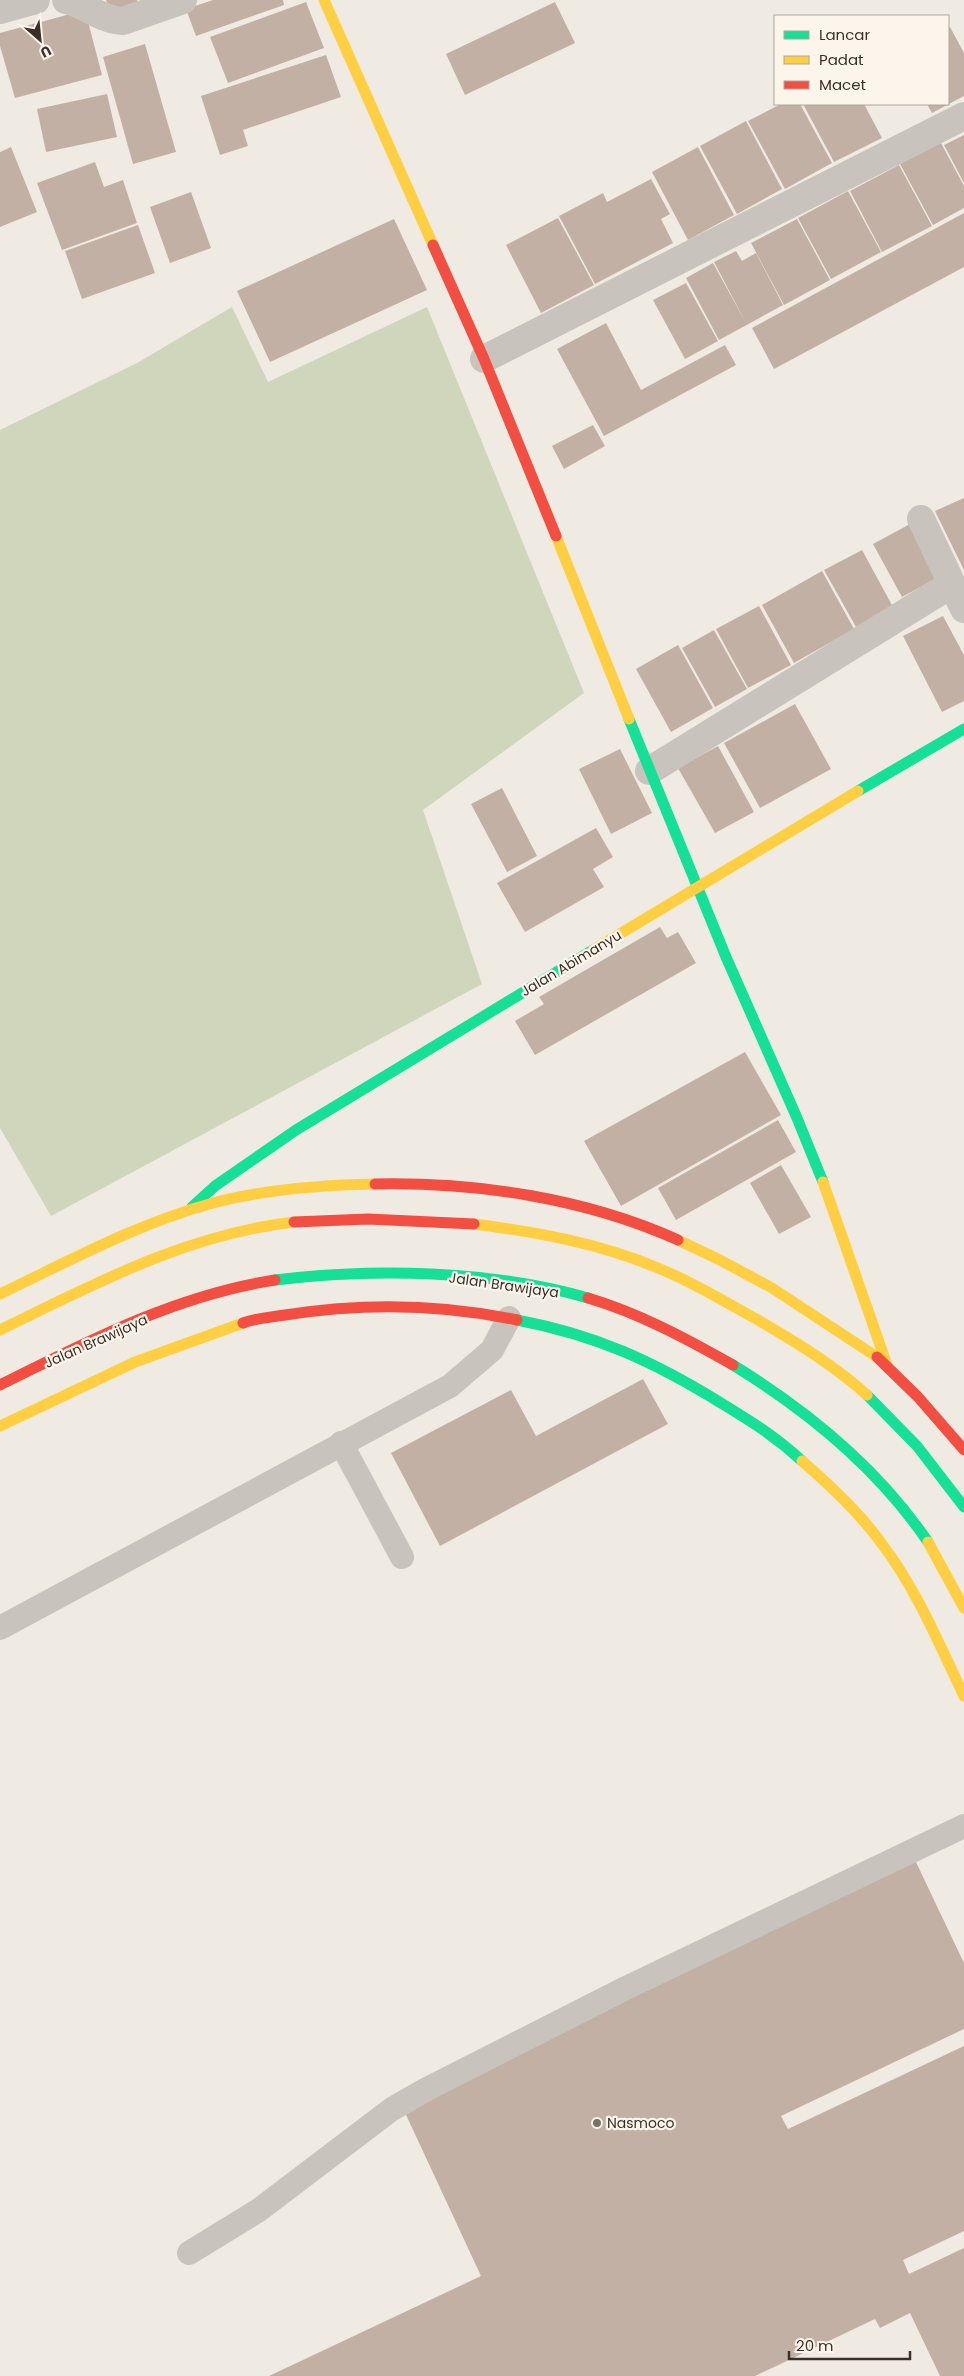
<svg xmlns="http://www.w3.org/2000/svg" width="964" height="2376" viewBox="0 0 964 2376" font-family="Poppins,sans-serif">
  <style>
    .green { fill: #cfd6bc }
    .building { fill: #c3b0a4 }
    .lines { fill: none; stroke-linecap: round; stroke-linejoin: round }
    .lane { stroke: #c8c3bc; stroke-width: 24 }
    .street { stroke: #c8c3bc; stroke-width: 28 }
    .fast { stroke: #16e098; stroke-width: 11 }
    .slow { stroke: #ffcf43; stroke-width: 11 }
    .jam { stroke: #f24e42; stroke-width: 11 }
    .poi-dot { fill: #79716a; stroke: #fbf5eb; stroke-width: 2 }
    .labels { text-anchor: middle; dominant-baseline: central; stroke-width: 4.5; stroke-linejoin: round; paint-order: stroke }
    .street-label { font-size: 14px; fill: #3a3029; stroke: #fbf5eb }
    .poi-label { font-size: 14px; fill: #3a3029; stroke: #fbf5eb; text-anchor: start }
  </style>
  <rect width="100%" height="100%" fill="#efebe3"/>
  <path class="green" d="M232,307L268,382L427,307L584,693L423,810L482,984L51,1216L0,1128V430L137,363Z"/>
  <path class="building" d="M106,0H137L138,4L112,15Z
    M213,0H283L284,5L196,36L186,9Z
    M306,2L324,48L228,83L210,37Z
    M555,2L575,43L465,95L446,54Z
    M85,10L102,75L15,98L0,46V33Z
    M950,27L964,53V96L932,113L927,104H948V28Z
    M145,44L176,152L133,164L103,57Z
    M326,55L341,97L243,130L248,146L220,155L201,96Z
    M107,94L117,137L46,152L37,109Z
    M781,104H800L832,163L785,189L748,121Z
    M803,104H864L882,138L834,162Z
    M746,121L782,189L737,214L700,146Z
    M964,135V183L944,145Z
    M941,143L964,186V208L933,225L900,164Z
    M11,147L37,212L0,227V152Z
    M698,147L734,215L688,240L652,172Z
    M95,162L104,187L123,180L137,223L62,250L37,183Z
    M899,165L932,226L882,252L850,191Z
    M651,179L670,214L661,219L673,243L595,284L559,216L603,193L607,202Z
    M848,191L881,252L831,279L798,218Z
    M191,192L211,248L170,263L150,207Z
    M964,213V267L774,369L752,328Z
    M558,218L594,285L541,313L506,245Z
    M394,219L427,290L270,362L237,291Z
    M797,219L830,280L784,305L751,243Z
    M138,225L155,273L82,299L65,251Z
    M736,251L742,261L756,253L783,305L719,340L686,278L713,263L746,323L714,262Z
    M686,283L718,341L685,359L653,300Z
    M606,323L641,390L725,345L736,365L604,436L557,349Z
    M593,425L605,446L564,469L552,446Z
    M964,498V570L935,511Z
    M910,524L939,577L902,597L873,544Z
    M862,550L893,607L856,627L824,570Z
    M822,571L854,629L794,663L762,605Z
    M759,606L791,665L748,688L716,629Z
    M943,616L964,655V701L942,712L903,636Z
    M714,630L747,689L715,707L682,648Z
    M678,645L713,708L671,732L636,669Z
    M795,704L831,769L760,808L724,743Z
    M718,746L754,812L715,833L678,768Z
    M620,749L652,813L611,834L579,769Z
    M502,788L537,856L507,872L471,804Z
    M596,828L613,857L593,869L604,887L525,932L497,883Z
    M660,927L667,938L678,932L696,963L535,1055L515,1021L544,1004L539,997Z
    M745,1052L781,1115L621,1206L584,1141Z
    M778,1120L796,1152L676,1220L658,1188Z
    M781,1165L811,1217L779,1234L750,1183Z
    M643,1379L668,1424L440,1546L391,1453L511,1390L536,1436Z
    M915,1860L964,1963V2029L781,2116L788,2129L964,2046V2231L903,2260L909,2274L964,2248V2376H940L910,2313L880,2328L875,2319L755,2376H269L481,2276L401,2104Z"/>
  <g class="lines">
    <path class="lane" d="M341,1443L402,1557
      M0,1628L450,1386L492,1350L509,1318
      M189,2253L259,2210L392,2109L427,2089L626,1988L964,1826"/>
    <path class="street" d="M66,0C85,4 103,21 123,21L183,0
      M0,10L36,0
      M484,359L964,116
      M921,519L964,609
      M649,771L952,584"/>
    <path class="fast" d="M629,719L726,957L797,1118L823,1182
      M858,791L964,729
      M192,1207L215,1186L296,1130L593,950
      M275,1280C372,1268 493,1270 588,1298
      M517,1320C596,1335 653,1361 721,1403C752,1422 775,1436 802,1461
      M733,1365C808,1411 878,1468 928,1542
      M867,1395L917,1446L964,1507"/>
    <path class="slow" d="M324,0L433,245
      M556,536L629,719
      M593,950L858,791
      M823,1182L887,1365
      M474,1224C536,1232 599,1243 658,1268C693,1282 725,1302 758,1320C796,1342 835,1366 867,1395
      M678,1240L720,1260L772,1288L877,1357
      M0,1294C69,1261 139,1223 213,1203C266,1189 320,1185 375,1184
      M0,1330C94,1284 188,1234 294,1222
      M0,1426L135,1362L243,1323
      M802,1461C831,1486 860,1513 882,1544C917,1590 939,1644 964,1696
      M928,1542L964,1608"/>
    <path class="jam" d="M433,245L484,359L556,536
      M375,1184C477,1182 585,1198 678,1240
      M294,1222L368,1219L474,1224
      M588,1298C639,1313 687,1339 733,1365
      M243,1323C256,1318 271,1317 285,1315C361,1303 441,1304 517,1320
      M877,1357L918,1397L964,1450
      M0,1385C88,1341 177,1295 275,1280"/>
  </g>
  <circle class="poi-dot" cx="597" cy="2123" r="5"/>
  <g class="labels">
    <g class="street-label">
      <text transform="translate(571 963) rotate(-31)">Jalan Abimanyu</text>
      <text transform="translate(504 1285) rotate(8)">Jalan Brawijaya</text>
      <text transform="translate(96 1341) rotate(-24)">Jalan Brawijaya</text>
    </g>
    <g class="poi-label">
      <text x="607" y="2123">Nasmoco</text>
    </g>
  </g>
  <rect x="774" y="15" width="175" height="90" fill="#fbf5eb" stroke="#aea69d"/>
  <rect x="784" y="31" width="25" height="8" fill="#16e098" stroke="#aea69d"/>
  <text x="819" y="40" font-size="15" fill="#3a3029">Lancar</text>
  <rect x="784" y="56" width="25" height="8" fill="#ffcf43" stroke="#aea69d"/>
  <text x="819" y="65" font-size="15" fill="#3a3029">Padat</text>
  <rect x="784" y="81" width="25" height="8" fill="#f24e42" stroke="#aea69d"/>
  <text x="819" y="90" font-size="15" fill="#3a3029">Macet</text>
  <g transform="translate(40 40) rotate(153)" stroke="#fbf5eb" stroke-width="4" paint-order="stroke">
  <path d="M0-4L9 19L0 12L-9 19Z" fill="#3a3029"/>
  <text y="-8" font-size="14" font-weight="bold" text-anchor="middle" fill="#3a3029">U</text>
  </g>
  <path d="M789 2351v8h121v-8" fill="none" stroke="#3a3029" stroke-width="2.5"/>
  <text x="796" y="2351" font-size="15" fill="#3a3029" stroke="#fbf5eb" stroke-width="4" paint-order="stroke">20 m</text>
</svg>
